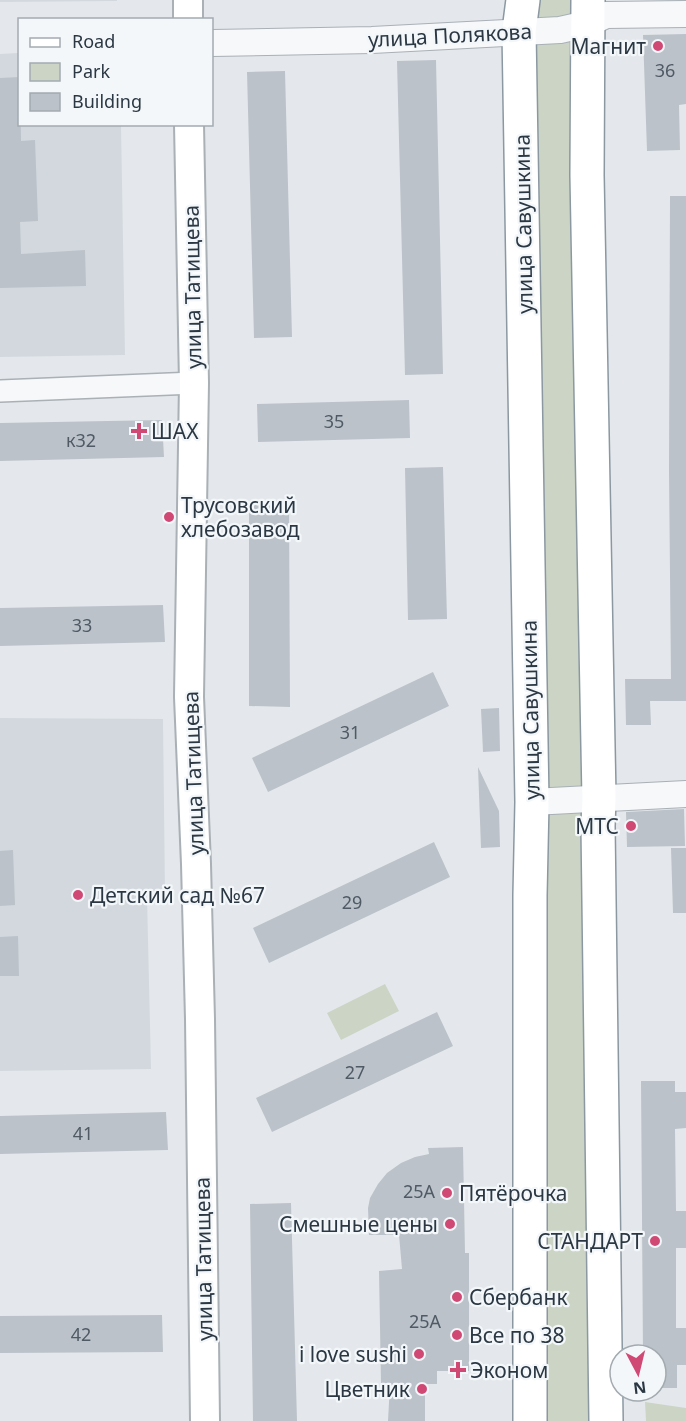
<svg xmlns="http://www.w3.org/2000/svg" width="686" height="1421" viewBox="0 0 686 1421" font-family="'Noto Sans',sans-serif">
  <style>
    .built { fill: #d2d8de }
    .green { fill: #ccd5c5 }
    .building { fill: #bbc2c9 }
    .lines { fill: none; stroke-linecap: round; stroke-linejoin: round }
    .minor-casing { stroke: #a9b0b6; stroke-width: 24 }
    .tertiary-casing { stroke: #a9b0b6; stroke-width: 28 }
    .secondary-casing { stroke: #a9b0b6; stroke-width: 32 }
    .trunk-casing { stroke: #8b98a2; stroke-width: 36 }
    .minor { stroke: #f6f8fa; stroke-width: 21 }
    .tertiary { stroke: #f6f8fa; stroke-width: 26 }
    .secondary { stroke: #fff; stroke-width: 28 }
    .trunk { stroke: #fff; stroke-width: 33 }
    .poi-dot { fill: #d04975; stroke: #f3f7f9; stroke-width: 2 }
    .labels { text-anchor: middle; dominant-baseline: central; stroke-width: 4.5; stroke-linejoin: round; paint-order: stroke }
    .number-label { font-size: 18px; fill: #4f5a65 }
    .street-label { font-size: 21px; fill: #2b3844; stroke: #f3f7f9 }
    .poi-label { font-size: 21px; fill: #2b3844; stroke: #f3f7f9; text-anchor: start }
  </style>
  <rect width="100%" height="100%" fill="#e4e8ec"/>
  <path class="built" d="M0,0H117V1L0,2Z
    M19,53L20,124L121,125L125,355L0,357V54Z
    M0,718L163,719L165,894L147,896L151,1069L0,1071Z"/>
  <path class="green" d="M523,0H588L606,1421H531Z
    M385,984L399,1011L341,1040L327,1013Z
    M645,1402L686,1408V1421H646Z"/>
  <path class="building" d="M686,34V104L679,105L680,150L647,151L643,35Z
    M436,60L443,374L405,375L397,61Z
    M285,71L292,337L254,338L247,72Z
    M20,77L21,141L35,140L38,221L20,222L21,254L85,250L86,286L0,288V78Z
    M670,196H686V701H650L651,725H626L625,679H671L669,471Z
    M409,400L410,438L258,442L257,404Z
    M162,420L164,457L0,461V423Z
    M443,467L447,619L408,620L405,468Z
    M249,503H289L290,707L249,706Z
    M163,605L165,642L0,646V608Z
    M433,672L449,706L268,792L252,758Z
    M499,708L500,751L483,752L481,709Z
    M478,767L499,811L500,847L481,848Z
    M684,809L685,846L627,847L626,812Z
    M434,842L450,877L269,963L253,928Z
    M671,848H686V913H673Z
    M13,850L15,905L0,906V851Z
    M18,936L19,976H0V937Z
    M437,1012L453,1046L272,1132L256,1098Z
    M641,1081H675V1092H686V1128L675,1129L676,1211H686V1248H676V1328H686V1365H677V1388H656V1355H643Z
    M166,1112L168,1150L0,1154V1116Z
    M463,1147L465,1253H469V1371H437V1384H425V1421H388L390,1384H381L379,1271L402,1269L399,1235H369L368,1208L370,1198L378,1184L387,1173L401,1163L415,1157L429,1154L428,1148Z
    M291,1203L297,1421H253L250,1204Z
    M162,1315L163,1352L0,1353V1316Z"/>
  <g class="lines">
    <defs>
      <path id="minor" d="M0,391L194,383"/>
      <path id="tertiary" d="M212,43L372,40L560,30L587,24L606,15L686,14
        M532,802L686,794"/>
      <path id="secondary" d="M188,0V20
        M189,124L194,383L189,697L196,864L200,1019L205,1421"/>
      <path id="trunk" d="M523,0L519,31L532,802L530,895V1421
        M588,0L587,175L599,798L598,826L606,1421"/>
    </defs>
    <use href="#minor" class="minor-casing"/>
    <use href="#tertiary" class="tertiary-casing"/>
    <use href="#secondary" class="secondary-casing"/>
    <use href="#trunk" class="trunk-casing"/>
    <use href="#minor" class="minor"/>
    <use href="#tertiary" class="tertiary"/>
    <use href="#secondary" class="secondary"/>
    <use href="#trunk" class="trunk"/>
  </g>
  <g class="poi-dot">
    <circle cx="658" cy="46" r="6"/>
    <path d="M136 422h6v6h6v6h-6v6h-6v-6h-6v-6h6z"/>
    <circle cx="169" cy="517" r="6"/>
    <circle cx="631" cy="826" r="6"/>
    <circle cx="78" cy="895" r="6"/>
    <circle cx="447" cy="1193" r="6"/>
    <circle cx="450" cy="1224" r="6"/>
    <circle cx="655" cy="1241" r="6"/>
    <circle cx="457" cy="1297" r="6"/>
    <circle cx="457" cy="1335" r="6"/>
    <circle cx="419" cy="1354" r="6"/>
    <path d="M455 1361h6v6h6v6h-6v6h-6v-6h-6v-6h6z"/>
    <circle cx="422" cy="1389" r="6"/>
  </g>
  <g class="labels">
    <g class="number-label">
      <text x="665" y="70">36</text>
      <text x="334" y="421">35</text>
      <text x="81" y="440">к32</text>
      <text x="82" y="625">33</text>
      <text x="350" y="732">31</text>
      <text x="352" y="902">29</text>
      <text x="355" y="1072">27</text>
      <text x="83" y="1133">41</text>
      <text x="419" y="1191">25А</text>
      <text x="425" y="1321">25А</text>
      <text x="81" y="1334">42</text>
    </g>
    <g class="street-label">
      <text transform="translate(450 35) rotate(-3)">улица Полякова</text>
      <text transform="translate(523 224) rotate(-91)">улица Савушкина</text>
      <text transform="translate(192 287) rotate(-91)">улица Татищева</text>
      <text transform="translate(530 710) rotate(-91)">улица Савушкина</text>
      <text transform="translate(193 773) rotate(-92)">улица Татищева</text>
      <text transform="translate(203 1259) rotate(-91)">улица Татищева</text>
    </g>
    <g class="poi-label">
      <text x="646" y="46" text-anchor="end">Магнит</text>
      <text x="151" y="431">ШАХ</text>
      <text x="181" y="505">Трусовский<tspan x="181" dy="24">хлебозавод</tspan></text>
      <text x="619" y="826" text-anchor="end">МТС</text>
      <text x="90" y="895">Детский сад №67</text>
      <text x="459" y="1193">Пятёрочка</text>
      <text x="438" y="1224" text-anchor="end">Смешные цены</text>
      <text x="643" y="1241" text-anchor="end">СТАНДАРТ</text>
      <text x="469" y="1297">Сбербанк</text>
      <text x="469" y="1335">Все по 38</text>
      <text x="407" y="1354" text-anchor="end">i love sushi</text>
      <text x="470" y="1370">Эконом</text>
      <text x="410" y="1389" text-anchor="end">Цветник</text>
    </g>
  </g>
  <rect x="18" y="18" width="195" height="108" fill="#f3f7f9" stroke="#a3abb1" stroke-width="1.5"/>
  <rect x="30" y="38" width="30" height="9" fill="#ffffff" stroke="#a3abb1" stroke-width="1.5"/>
  <text x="72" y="48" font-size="18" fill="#2b3844">Road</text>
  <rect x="30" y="63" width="30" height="18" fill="#ccd5c5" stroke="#a3abb1" stroke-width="1.5"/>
  <text x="72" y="78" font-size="18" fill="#2b3844">Park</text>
  <rect x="30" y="93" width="30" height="18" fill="#bbc2c9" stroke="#a3abb1" stroke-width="1.5"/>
  <text x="72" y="108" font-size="18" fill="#2b3844">Building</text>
  <g transform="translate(638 1373) rotate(173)"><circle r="28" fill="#f3f7f9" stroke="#a3abb1" stroke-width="1.5"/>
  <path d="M0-4.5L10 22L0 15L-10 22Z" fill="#d04975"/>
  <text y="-9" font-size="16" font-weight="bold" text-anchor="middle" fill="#2b3844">N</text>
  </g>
</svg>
